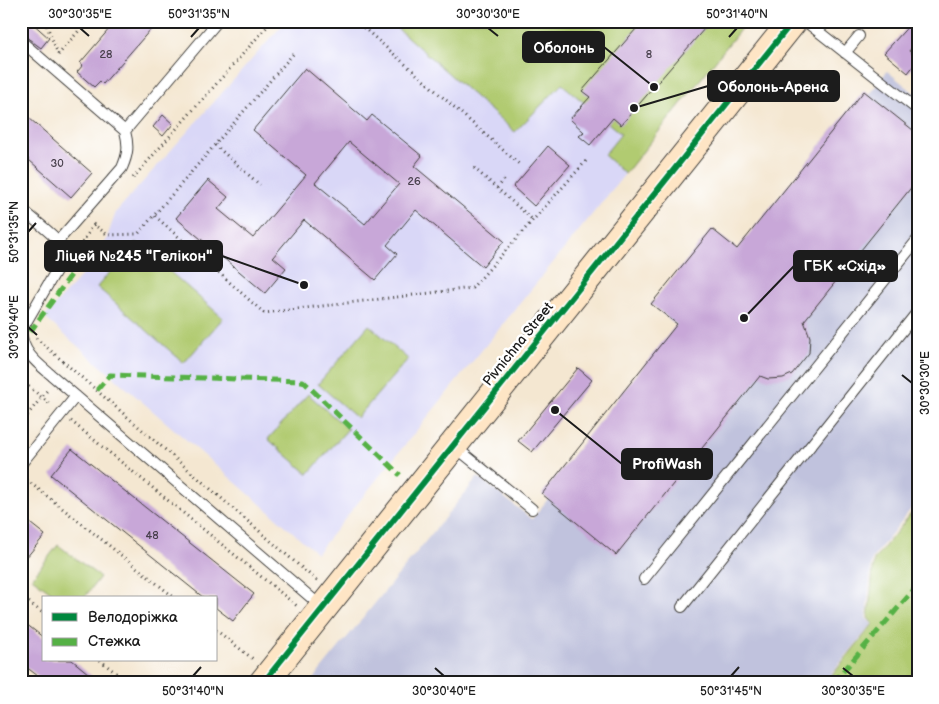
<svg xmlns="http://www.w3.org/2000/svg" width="939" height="704" viewBox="0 0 939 704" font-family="'Balsamiq Sans',sans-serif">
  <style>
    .built { fill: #d9d7f7 }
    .industrial { fill: #c0c2dd }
    .green { fill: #b1cb71; stroke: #667446 }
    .building { fill: #c8a7d8; fill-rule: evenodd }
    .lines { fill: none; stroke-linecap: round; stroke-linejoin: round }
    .lane-casing { stroke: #3c3a37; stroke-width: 12 }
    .secondary-casing { stroke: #3c3a37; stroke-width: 30 }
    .path { stroke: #3c3a37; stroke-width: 3; stroke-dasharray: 1 4; stroke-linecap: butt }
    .lane { stroke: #fff; stroke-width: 10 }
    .secondary { stroke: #fee5c5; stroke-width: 28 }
    .quiet { stroke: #55b145; stroke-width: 5; stroke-dasharray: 10 5; stroke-linecap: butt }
    .cycleway-casing { stroke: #fff; stroke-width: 9 }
    .cycleway { stroke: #00873e; stroke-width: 6 }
    .ticks { fill: none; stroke: #1c1c1c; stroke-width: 2 }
    .labels { text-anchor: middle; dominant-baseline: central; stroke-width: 5; stroke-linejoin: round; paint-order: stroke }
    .number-label { font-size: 11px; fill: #473f4b }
    .street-label { font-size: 14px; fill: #1c1c1c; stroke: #fff }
    .leader { fill: none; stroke: #1c1c1c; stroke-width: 2 }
    .callout-dot { fill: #1c1c1c; stroke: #fff; stroke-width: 2 }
    .callout { fill: #1c1c1c; stroke: #1c1c1c; stroke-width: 2 }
    .callout-label { font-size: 15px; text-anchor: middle; font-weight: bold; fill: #fff }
    .neatline { fill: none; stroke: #1c1c1c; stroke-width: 2 }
    .ticks-label { font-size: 12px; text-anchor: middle; fill: #1c1c1c }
  </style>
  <rect width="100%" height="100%" fill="#fff"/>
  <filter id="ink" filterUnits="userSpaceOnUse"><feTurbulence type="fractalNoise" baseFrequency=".02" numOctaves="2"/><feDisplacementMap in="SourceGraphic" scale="10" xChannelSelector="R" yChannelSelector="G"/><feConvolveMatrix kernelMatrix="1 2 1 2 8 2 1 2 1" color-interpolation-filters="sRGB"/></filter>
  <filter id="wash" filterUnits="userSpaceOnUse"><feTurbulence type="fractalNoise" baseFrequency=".0096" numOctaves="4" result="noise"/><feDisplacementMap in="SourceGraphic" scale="20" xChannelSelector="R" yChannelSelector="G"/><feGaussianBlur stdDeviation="1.12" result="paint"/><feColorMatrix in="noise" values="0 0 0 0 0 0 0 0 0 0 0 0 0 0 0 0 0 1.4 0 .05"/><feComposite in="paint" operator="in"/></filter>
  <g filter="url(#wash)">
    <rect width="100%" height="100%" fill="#f4e7d1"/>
    <path class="built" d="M286,21H389L515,132L562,84L622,134L604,155L625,174L317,553L44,317L101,254L116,212Z"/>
    <path class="industrial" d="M887,71L918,96V500L872,559L866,618L872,624L824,683H310L478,477L532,519L548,499L542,494L676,325L651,304L712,229L737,249L864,91L869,95Z"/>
    <path class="green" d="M389,21H747L625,174L604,155L621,134L562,84L515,132Z
      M136,242L223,318L184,363L97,287Z
      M369,325L408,359L357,418L318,384Z
      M308,394L348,429L308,474L268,439Z
      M918,505V683H826L873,624L868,618L874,560Z
      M58,545L100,577L84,598H59L32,578Z"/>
    <g id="blocks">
      <path class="building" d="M21,21H30L49,38L41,48L21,33Z
        M116,21H158L103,84L100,81L94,87L77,72L83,65L80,63Z
        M643,21H711L621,125L613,118L590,145L579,136L584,132L570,119L590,97L582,91Z
        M913,21H918V40L909,51L918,58V60L908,73L884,53Z
        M305,68L367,121L372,115L422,156L414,166L504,241L483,267L416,210L387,245L397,254L375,280L304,220L273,257L286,268L265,293L176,218L208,180L228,197L218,209L253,238L306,175L253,130ZM349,142L399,184L365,224L315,183Z
        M864,91L918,134V179L804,321L810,337L809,353L792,374L783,378L768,379L760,376L616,555L542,494L677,324L651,304L712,229L737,249Z
        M21,111L92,173L71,197L21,153Z
        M163,115L173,124L163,136L153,127Z
        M548,146L570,165L534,206L513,187Z
        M578,368L592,380L532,452L518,441Z
        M72,449L254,594L233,621L216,608V598H204L51,475Z
        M21,516L45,535L21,564Z
        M21,620L44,638V660H72L100,683H47L21,663Z"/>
    </g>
  </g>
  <g filter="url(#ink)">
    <use href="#blocks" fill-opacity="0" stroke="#3c3a37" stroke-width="1"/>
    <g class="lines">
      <defs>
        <path id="lane" d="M805,21L918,110
          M21,41L125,131C129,146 128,154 122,168L58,241
          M845,53L859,36
          M125,131L218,21
          M21,208C29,216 53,234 58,241C63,250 60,260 57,269L21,331C23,355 39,364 56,379L322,607
          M454,446L532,509
          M21,464L76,396
          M644,579L918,239
          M682,607L918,311"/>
        <path id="secondary" d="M263,683L793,21"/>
      </defs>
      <use href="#lane" class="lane-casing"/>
      <use href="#secondary" class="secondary-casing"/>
      <path class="path" d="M45,21L58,54
        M356,21L519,164
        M58,55L87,21
        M215,145L260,185
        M474,168L533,220
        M133,178L272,21
        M497,188L505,179
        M155,216L264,313L472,288L587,160
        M93,224L108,235L138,234L294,53
        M74,255L95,223
        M36,338L317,581
        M21,380L51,405
        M71,421L297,606
        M21,423L49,388
        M23,477L175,598
        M21,485L27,478
        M21,596L44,614
        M216,630L253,659
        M100,660L128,683"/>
      <use href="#lane" class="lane"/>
      <use href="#secondary" class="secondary"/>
      <path class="quiet" d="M30,332L71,275L76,255
        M97,390L110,375L303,381L400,475
        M833,683L918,585"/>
      <defs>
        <path id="cycleway" d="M263,683L793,21"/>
      </defs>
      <use href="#cycleway" class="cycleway-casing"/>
      <use href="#cycleway" class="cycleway"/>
    </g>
  </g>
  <path class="ticks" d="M80,28L89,36M488,28L498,36M191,37L199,28M729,37L737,28M28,232L36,223M28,327L37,335M902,375L912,383M435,668L444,676M843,668L853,676M193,676L201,667M731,676L739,667"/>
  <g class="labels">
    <g class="number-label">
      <text x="106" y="54">28</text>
      <text x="649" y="54">8</text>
      <text x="57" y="163">30</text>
      <text x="414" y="181">26</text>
      <text x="152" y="535">48</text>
    </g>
    <g class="street-label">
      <text transform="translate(518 344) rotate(-51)">Pivnichna Street</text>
    </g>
  </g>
  <path class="leader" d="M654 87L604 47M634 108L708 86M304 285L222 256M744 318L794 266M555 410L622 464"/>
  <g class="callout-dot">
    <circle cx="654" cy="87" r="5"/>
    <circle cx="634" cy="108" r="5"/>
    <circle cx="304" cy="285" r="5"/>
    <circle cx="744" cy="318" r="5"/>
    <circle cx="555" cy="410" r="5"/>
  </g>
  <g class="callout">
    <rect x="523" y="32" width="81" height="30" rx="5"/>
    <rect x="708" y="71" width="131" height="30" rx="5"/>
    <rect x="45" y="241" width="177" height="30" rx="5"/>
    <rect x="794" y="251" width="103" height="30" rx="5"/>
    <rect x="622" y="449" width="90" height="30" rx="5"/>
  </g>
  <g class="callout-label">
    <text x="564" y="53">Оболонь</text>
    <text x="773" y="92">Оболонь-Арена</text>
    <text x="134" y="261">Ліцей №245 "Гелікон"</text>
    <text x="845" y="271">ГБК «Схід»</text>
    <text x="667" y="469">ProfiWash</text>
  </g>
  <rect width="939" height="704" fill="none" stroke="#fff" stroke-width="55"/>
  <rect x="42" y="596" width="175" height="65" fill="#ffffff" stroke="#a4a4a4"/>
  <rect x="52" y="613" width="25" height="8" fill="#00873e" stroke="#a4a4a4"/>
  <text x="88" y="622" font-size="15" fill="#1c1c1c">Велодоріжка</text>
  <rect x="52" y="638" width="25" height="8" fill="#55b145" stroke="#a4a4a4"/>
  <text x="88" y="646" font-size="15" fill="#1c1c1c">Стежка</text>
  <rect x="28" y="28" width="884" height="648" class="neatline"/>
  <g class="ticks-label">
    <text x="80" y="18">30°30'35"E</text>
    <text x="199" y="18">50°31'35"N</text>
    <text x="488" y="18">30°30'30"E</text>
    <text x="737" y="18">50°31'40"N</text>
    <text transform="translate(14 232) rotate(-90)" y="4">50°31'35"N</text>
    <text transform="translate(14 327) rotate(-90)" y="4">30°30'40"E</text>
    <text transform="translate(925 383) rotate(-90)" y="4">30°30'30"E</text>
    <text x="193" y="695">50°31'40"N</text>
    <text x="444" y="695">30°30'40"E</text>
    <text x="731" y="695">50°31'45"N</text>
    <text x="853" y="695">30°30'35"E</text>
  </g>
</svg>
